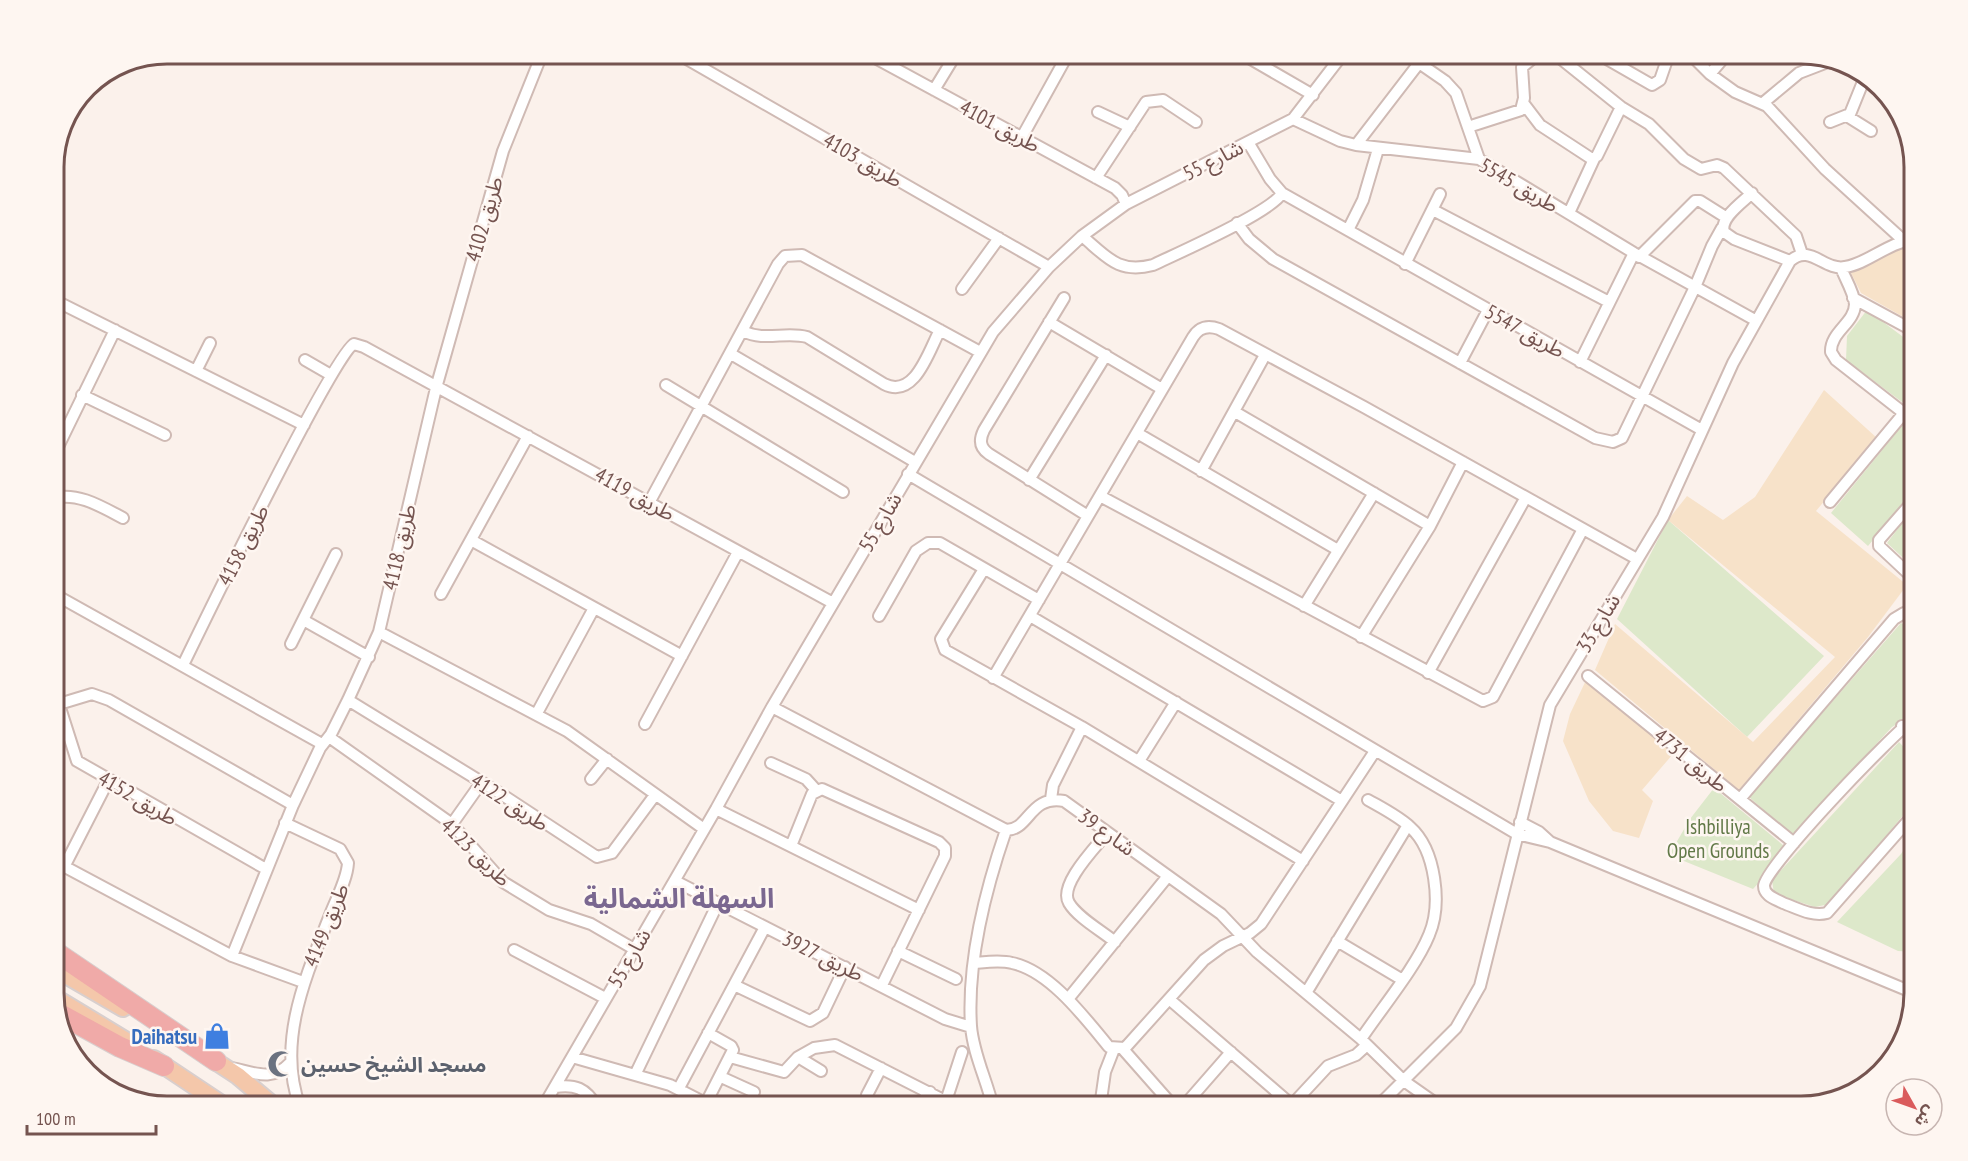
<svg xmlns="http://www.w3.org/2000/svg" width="1968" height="1161" viewBox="0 0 1968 1161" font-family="'PT Sans Narrow','Noto Sans Arabic',sans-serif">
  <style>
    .green { fill: #dde8ca }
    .sand { fill: #f7e2c9 }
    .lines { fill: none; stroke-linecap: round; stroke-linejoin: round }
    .minor-casing { stroke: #cfbab4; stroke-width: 14 }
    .primary-casing { stroke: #d8cfce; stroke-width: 20 }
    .motorway-casing { stroke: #d8cfce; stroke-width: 22 }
    .minor { stroke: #fff; stroke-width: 10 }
    .primary { stroke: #f4c7aa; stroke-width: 16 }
    .motorway { stroke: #f0aaa8; stroke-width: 20 }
    .labels { text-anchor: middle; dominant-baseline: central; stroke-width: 5; stroke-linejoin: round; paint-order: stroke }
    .street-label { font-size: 21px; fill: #755450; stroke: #fef6f1 }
    .park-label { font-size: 21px; fill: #627948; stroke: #fef6f1 }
    .shop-label { font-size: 21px; font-weight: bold; fill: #366cbe; stroke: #fef6f1; text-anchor: end }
    .worship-label { font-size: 21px; font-weight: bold; fill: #5b616d; stroke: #fef6f1; text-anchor: start }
    .district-label { font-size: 27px; font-weight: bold; fill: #7a6790; stroke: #fef6f1 }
    .rim { fill: none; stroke: #755450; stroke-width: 3 }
  </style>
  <rect width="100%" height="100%" fill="#fbf1eb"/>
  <path class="green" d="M1867,310L1914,345V411L1846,360L1847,336Z
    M1905,422L1914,430V491L1868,546L1831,513Z
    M1913,509L1914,510V568L1887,543Z
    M1668,520L1824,656L1747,737L1617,619Z
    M1901,623L1914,630V714L1892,727L1792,835L1749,797Z
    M1899,742L1914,758V802L1830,904L1815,907L1774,894L1772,880Z
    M1714,788L1789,850L1753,889L1669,855L1690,819Z
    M1914,834V952L1898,951L1837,922L1901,854Z"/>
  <path class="sand" d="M1914,245V323L1861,293L1850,271L1900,247Z
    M1824,390L1877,438L1816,511L1907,585L1868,637L1739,790L1595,670L1615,624L1753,742L1835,657L1668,520L1687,496L1723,520L1755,497Z
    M1588,676L1673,754L1642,790L1653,801L1639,838L1613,831L1589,801L1563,741L1570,714Z"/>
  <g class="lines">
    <defs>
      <path id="minor" d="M678,54L1049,267
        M868,54L1115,188L1122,195L1126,204
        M1242,54L1313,95
        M1555,54L1621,107L1649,124L1684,159L1701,169L1717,165L1724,168L1796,236L1802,254
        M1598,54L1652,85L1660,80L1669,54
        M1690,54L1710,74L1735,92L1767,106L1825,169L1904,241
        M1808,56L1858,70
        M1419,63L1445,81L1456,93L1479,159
        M1264,66L1271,54
        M1710,74L1727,54
        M934,90L956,54
        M1763,103L1799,73L1825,63
        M1524,104L1540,125L1592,159L1597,156L1621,107
        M1098,112L1130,127
        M1847,116L1871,131
        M1293,119L1340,141L1356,145L1479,159L1634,253L1755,320
        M1830,122L1850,114L1865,77
        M1468,127L1521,110L1524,98L1522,67L1538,54
        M1022,137L1068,54
        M1248,142L1270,179L1282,193L1702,430
        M1356,145L1426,54
        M1096,178L1146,102L1163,100L1196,122
        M1752,193C1743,202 1719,218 1724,232L1734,239L1790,261
        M1433,210L1609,302
        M1569,213L1594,159
        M1237,223L1249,239L1273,259L1595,438L1613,442L1622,438L1695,287L1712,246L1722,228
        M1348,230L1363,200L1378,149
        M1082,236C1107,257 1118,274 1153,265C1178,253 1272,212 1282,193
        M1639,257L1695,201H1700L1727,218
        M1405,264L1440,194
        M1841,268C1845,278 1854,293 1855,304C1855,323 1830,332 1831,352L1836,360L1914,421
        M962,289L999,238
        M1064,298L984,430C979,440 980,448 989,454L1088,516
        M1853,298L1914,331
        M54,300L304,425
        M1049,322L1162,389
        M743,331C765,342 785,331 807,337L884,384C915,400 929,350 940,330
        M731,354L915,462
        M305,360L331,375
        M1580,362L1634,253
        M1460,363L1488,310
        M196,371L210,343
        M666,385L843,492
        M82,395L165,435
        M1235,412L1430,526
        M1137,433L1338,550
        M54,455L115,330
        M1201,471L1265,355
        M908,474L1517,834L1550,842
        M1029,480L1106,355
        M1100,496L1483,701L1493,697L1583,529
        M54,498C78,492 102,507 123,518
        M650,501L778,264L785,256L802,255L980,352
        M1830,502L1904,413
        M471,540L682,656
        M984,569L941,639L945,650L1082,727L1303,861
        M1911,576L1879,546V540L1914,500
        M54,594L322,744
        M441,594L528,436
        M1304,606L1374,493
        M879,616L916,551L928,543H940L1039,600
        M1030,616L1342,801
        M305,621L369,657
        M379,632L567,731L704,829
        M1361,637L1430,526L1463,462
        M291,644L336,554
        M183,665C202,626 335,351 354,344L364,347L833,603
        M1428,673L1526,497
        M1588,676L1794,843
        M993,678L1193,337C1199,327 1208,325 1219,329L1364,407L1637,559
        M54,689L77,761L266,869
        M348,700L501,794L597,857L612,853L655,795
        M59,704L92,694L109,700L293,805
        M772,707L1006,830C1030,830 1029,795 1064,801L1221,914L1257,952L1361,1039L1404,1081L1441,1107
        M537,713L594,608
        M1914,719C1894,732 1763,869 1764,886C1764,896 1776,899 1783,903C1797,908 1812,917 1827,913L1914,814
        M645,724L738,552
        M1902,726L1914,741
        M329,737L452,824L503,882L549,910L591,924L634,949
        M1139,761L1176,702
        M771,763L806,779L816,790
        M591,779L607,759
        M1051,799L1053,785L1082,727
        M1740,799L1894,619L1904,613L1914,615
        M716,809L919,910
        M1520,822L1539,832L1550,842L1914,993
        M285,823L340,849L348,863C347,880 336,899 330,915C306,976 276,1042 300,1107
        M452,824L481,783
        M1107,833C1096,847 1058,885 1069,903C1078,918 1102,931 1115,942
        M791,846L812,794L822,789L939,842L945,848V856L882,985
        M54,861L232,956L303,982
        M64,867L108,781
        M675,881L945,1019L971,1027
        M1337,941L1401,979
        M514,950L605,998
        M898,951L956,979
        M232,956L293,805L320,748L331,734L348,700L379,632L436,388L503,151L542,54
        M975,963C987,962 1000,960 1012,963C1050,971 1085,1018 1109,1047L1125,1048L1204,960L1223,946L1250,933L1261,924L1375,751
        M734,985L810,1021L823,1013L845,967
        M1306,993L1408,825
        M1068,999L1168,876
        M1169,999L1292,1105
        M1361,1039C1381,1009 1416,967 1429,935C1442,905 1436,850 1410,827C1398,816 1382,808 1368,800
        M1122,1048L1174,1107
        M572,1057L670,1085L713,1107
        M730,1057L784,1072L798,1057L814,1048L835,1045L957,1107
        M798,1057L821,1071
        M232,1068C255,1073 272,1082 290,1063
        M636,1073L718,903
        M721,1077L754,1092
        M555,1087C575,1084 586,1088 597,1107
        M679,1088L765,927
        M946,1101L962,1052
        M1296,1101L1307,1107
        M706,1103L733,1050L731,1046L708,1033
        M543,1107L716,809L772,707L993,332L1049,267L1082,236L1126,204L1293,119L1343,54
        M865,1107L867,1095L881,1068
        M916,1107L930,1092
        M993,1107C987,1081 973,1053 971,1026C967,962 985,891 1006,830
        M1100,1107L1105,1072L1114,1049
        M1183,1107L1231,1052
        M1290,1107L1328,1066L1356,1055L1367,1045
        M1377,1107L1456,1028L1480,986L1550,705L1663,517L1733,363L1790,261C1810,243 1824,271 1845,267C1867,264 1887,243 1914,239"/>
      <path id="primary" d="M54,968L123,1008
        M54,997L125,1040
        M206,1055L238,1076L275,1107
        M154,1059L226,1107"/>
      <path id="motorway" d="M54,951L216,1061
        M58,1013L120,1047L164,1066"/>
    </defs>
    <use href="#minor" class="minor-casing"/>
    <use href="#primary" class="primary-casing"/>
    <use href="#motorway" class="motorway-casing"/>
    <use href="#minor" class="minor"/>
    <use href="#primary" class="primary"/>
    <use href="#motorway" class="motorway"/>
  </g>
  <defs>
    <symbol id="shop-bare" viewBox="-9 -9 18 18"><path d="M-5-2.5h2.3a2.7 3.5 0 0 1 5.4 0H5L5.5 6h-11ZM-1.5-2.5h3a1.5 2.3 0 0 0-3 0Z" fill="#3f7fe0" stroke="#fef6f1" stroke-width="2.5" paint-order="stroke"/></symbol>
    <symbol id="mosque-bare" viewBox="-9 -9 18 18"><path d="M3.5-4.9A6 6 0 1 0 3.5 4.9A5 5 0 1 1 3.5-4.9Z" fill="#6b7280" stroke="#fef6f1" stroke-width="2.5" paint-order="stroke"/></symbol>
  </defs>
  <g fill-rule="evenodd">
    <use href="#shop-bare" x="198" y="1017" width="38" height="38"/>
    <use href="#mosque-bare" x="262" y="1045" width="38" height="38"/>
  </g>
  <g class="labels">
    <g class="street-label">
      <text transform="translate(1000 126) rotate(28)">طريق 4101</text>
      <text transform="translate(863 160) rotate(30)">طريق 4103</text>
      <text transform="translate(1213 160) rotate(-27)">شارع 55</text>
      <text transform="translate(1519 185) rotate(30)">طريق 5545</text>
      <text transform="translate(484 219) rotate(-74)">طريق 4102</text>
      <text transform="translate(1525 331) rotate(29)">طريق 5547</text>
      <text transform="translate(635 494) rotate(29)">طريق 4119</text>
      <text transform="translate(880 522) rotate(-60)">شارع 55</text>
      <text transform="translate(243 545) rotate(-63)">طريق 4158</text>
      <text transform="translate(399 547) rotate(-77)">طريق 4118</text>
      <text transform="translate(1598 623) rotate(-59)">شارع 33</text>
      <text transform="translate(1691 760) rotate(39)">طريق 4731</text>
      <text transform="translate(138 798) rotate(30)">طريق 4152</text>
      <text transform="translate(510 802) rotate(33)">طريق 4122</text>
      <text transform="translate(1107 832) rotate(36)">شارع 39</text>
      <text transform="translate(476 852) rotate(44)">طريق 4123</text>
      <text transform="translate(326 925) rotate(-68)">طريق 4149</text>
      <text transform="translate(823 956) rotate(26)">طريق 3927</text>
      <text transform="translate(629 958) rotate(-60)">شارع 55</text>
    </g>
    <g class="park-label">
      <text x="1718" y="826">Ishbilliya<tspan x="1718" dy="24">Open Grounds</tspan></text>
    </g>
    <g class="shop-label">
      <text x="197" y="1036">Daihatsu</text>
    </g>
    <g class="worship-label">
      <text x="301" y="1064">مسجد الشيخ حسين</text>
    </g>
    <g class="district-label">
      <text x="679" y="898">السهلة الشمالية</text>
    </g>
  </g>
  <path d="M0 0H1968V1161H0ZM167 64H1801A103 103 0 0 1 1904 167V993A103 103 0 0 1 1801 1096H167A103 103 0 0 1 64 993V167A103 103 0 0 1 167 64Z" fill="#fef6f1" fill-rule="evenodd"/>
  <path class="rim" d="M167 64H1801A103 103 0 0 1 1904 167V993A103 103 0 0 1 1801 1096H167A103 103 0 0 1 64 993V167A103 103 0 0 1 167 64Z"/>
  <g transform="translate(1914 1107) rotate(130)"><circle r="28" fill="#fef6f1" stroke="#c7b5b1" stroke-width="1.5"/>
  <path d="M0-4.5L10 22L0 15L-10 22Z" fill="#da5b5c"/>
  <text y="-9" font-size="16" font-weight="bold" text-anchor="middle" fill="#755450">ش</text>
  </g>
  <path d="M27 1125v9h129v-9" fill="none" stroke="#755450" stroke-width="3"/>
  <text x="36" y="1125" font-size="18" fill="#755450" stroke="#fef6f1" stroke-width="4.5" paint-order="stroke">100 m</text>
</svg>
